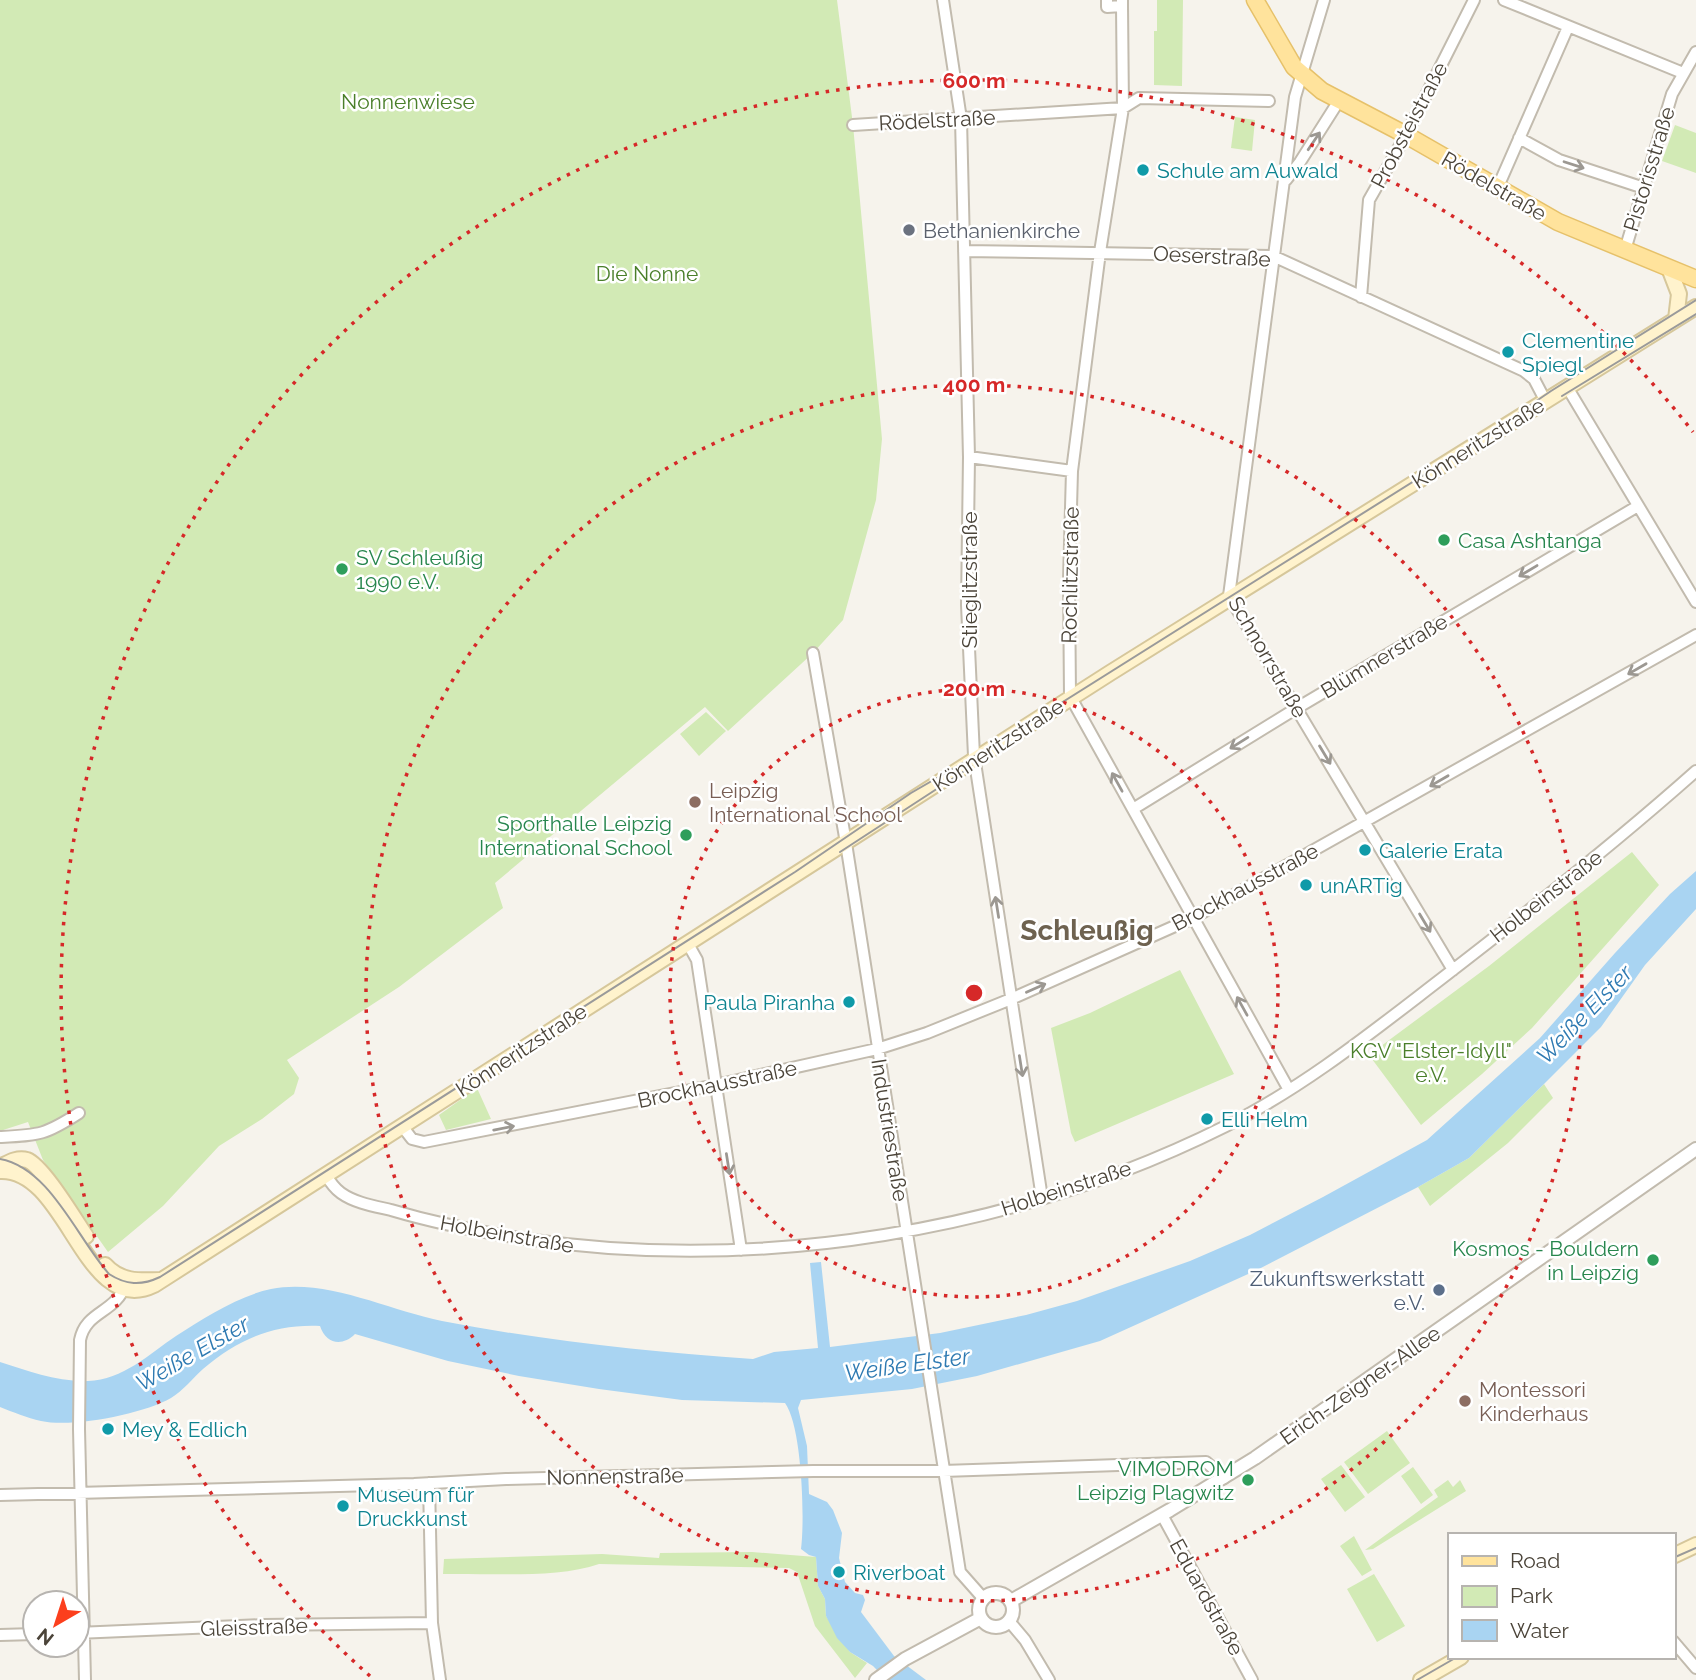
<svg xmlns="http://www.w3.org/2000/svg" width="1696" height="1680" viewBox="0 0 1696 1680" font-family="Raleway,sans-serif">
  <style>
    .green { fill: #d2eab5 }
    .water { fill: #a9d4f2 }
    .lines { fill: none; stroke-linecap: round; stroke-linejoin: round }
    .minor-casing { stroke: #c2bbae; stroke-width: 14 }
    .tertiary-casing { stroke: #c2bbae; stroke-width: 16 }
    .secondary-casing { stroke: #d6c79b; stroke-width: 18 }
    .primary-casing { stroke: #e6c16a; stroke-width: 19 }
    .minor { stroke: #fff; stroke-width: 10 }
    .tertiary { stroke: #fff; stroke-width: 12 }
    .secondary { stroke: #fff3cd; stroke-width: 14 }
    .primary { stroke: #ffe39c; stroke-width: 16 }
    .tram { stroke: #9a9a9a; stroke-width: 2 }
    .oneway { stroke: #9c9892 }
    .ring { fill: none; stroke: #d62828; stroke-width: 3.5; stroke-dasharray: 3.5 7 }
    .culture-dot { fill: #0f9aa8; stroke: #fff; stroke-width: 2.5 }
    .worship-dot { fill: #6b7280; stroke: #fff; stroke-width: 2.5 }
    .leisure-dot { fill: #2e9e5b; stroke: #fff; stroke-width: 2.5 }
    .education-dot { fill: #8d6e63; stroke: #fff; stroke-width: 2.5 }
    .service-dot { fill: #5c6f8a; stroke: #fff; stroke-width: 2.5 }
    .labels { text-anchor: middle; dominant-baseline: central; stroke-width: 5; stroke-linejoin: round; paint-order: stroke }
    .park-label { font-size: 21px; fill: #4a7f2a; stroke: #fff }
    .street-label { font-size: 21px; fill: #4b4439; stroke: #fff }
    .culture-label { font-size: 21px; fill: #0d838f; stroke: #fff; text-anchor: start }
    .worship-label { font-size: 21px; fill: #5b616d; stroke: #fff; text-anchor: start }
    .leisure-label { font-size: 21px; fill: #27864d; stroke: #fff; text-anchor: end }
    .education-label { font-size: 21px; fill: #785e54; stroke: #fff; text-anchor: start }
    .service-label { font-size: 21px; fill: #4e5e75; stroke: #fff; text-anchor: end }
    .water-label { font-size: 23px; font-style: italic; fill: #2e7ab2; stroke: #fff }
    .district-label { font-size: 28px; font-weight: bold; fill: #6e6250; stroke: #fff }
    .centre { fill: #d62828; stroke: #fff; stroke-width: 3.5 }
    .ring-label { font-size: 21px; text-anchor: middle; font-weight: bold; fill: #d62828; stroke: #fff; stroke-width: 5; stroke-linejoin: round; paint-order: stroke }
  </style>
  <rect width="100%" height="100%" fill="#f6f3ec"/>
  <path class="green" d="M0,0H837L853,125L882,439L876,500L843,620L813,653L728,731L705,707L495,883L503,908L399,987L287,1060L299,1078L294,1094L262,1119L219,1146L163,1206L108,1252L43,1160L28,1122L0,1131Z
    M1157,0H1183L1182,86L1154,85V31H1157Z
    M1235,117L1255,120L1252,151L1231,148Z
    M1675,125L1696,133V173L1662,161Z
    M706,712L726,731L699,756L680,734Z
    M1632,852L1659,885L1532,1028L1482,1074L1421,1125L1369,1055L1489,966Z
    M1180,970L1234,1074L1075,1142L1071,1133L1051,1028L1090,1013Z
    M1544,1084L1553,1098L1508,1143L1430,1206L1418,1187L1469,1158Z
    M477,1088L491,1119L446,1130L439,1115Z
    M1387,1431L1410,1463L1368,1494L1344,1462Z
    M1341,1465L1365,1497L1345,1512L1321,1479Z
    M1413,1467L1433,1495L1421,1504L1401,1476Z
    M1448,1480L1453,1487L1460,1480L1466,1491L1373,1549L1365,1550L1438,1497L1434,1490Z
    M1354,1536L1372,1570L1362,1576L1340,1546Z
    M752,1552L816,1557L818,1586L825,1599L826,1616L850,1652L867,1663L855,1678L815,1626L797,1572L789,1568L599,1564C556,1579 489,1573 443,1574L444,1559L602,1554L659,1558L660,1553Z
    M1374,1574L1405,1626L1377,1642L1347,1589Z"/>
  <path class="water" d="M1696,871V909L1645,965L1601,1027L1545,1083L1469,1158L1418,1187L1257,1270L1100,1341L977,1376L912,1389L801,1400L798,1408L807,1446L809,1494L827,1502L833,1510L842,1533L839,1558L845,1582L855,1593L863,1595L865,1600L861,1612L894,1656L926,1680H887L873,1666L850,1652L837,1638L826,1616L825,1599L818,1586L816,1557L809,1555L801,1549C805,1519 802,1426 785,1403L682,1400L599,1389L519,1376L448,1361L355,1334C342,1347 326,1344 320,1326C274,1324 238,1339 203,1369C193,1378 183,1391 171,1398C143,1414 73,1428 41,1421C27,1418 13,1412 0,1407V1362C28,1371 57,1382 88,1381C123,1380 149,1354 176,1336C204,1318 238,1296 271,1289C326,1278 388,1310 442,1321C545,1341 649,1352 753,1359L774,1352L818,1348L810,1263L821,1262L830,1347L940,1333L1026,1315L1077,1301L1190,1261L1250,1235L1323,1197L1427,1140L1540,1038L1615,953L1670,894Z"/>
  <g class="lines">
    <defs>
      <path id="minor" d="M943,0L961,119L969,457L967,605L974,756L1042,1198
        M1107,0V7L1122,6V0
        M1324,0L1295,97L1229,596L1453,970
        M1504,0L1683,73
        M1122,6L1123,108L1100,252L1072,471L1069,580L1070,696L1289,1090
        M853,125L1123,108L1139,98L1269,101
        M1519,138L1559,160L1644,188
        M1286,180L1300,162L1340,99
        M1497,189L1568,27
        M1625,250L1672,94L1696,52
        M964,251L1273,256L1524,371L1534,379L1545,400
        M1361,297L1369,200L1406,135L1474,0
        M1567,387L1696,602
        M969,457L1072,471
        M813,653L846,843L960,1572L983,1598
        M1133,809L1297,708L1638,506
        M688,944L697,960L741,1250
        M402,1126L412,1139L424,1142L716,1085L877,1049L927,1033L1011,999L1193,918L1696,635
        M0,1137C40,1135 45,1135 79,1113
        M326,1175C330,1182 334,1188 341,1193C355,1203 374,1206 391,1210C435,1223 480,1232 526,1239C760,1273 1014,1232 1226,1126C1304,1087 1372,1032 1441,979C1528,912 1614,844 1696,771
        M429,1483L432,1623L440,1680
        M0,1495L414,1484L506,1479L813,1471H943L1206,1462L1224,1478
        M1162,1515L1252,1680
        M1009,1621L1025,1640L1049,1680
        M77,1633L264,1625L432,1623
        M0,1635L35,1634
        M1673,1641L1696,1668
        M85,1680L79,1429L80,1340C86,1310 116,1314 126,1283"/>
      <path id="tertiary" d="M979 1610a17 17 0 1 1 34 0a17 17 0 1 1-34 0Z
        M1011,1601L1170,1510L1255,1458L1696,1149
        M876,1680L905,1659L981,1618"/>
      <path id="secondary" d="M1669,268L1679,294L1676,319
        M0,1167C8,1163 17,1157 27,1160C43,1166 75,1220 86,1236
        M0,1171C68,1168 84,1319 154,1285L1110,673L1696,307
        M105,1265C120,1282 139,1281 160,1280
        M1673,1556L1696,1545
        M1421,1680L1461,1657"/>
      <path id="primary" d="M1255,0L1294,67L1322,91L1406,135L1558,222L1696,279"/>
    </defs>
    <use href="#minor" class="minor-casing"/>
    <use href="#tertiary" class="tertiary-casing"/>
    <use href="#secondary" class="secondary-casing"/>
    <use href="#primary" class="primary-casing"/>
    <use href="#minor" class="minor"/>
    <use href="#tertiary" class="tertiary"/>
    <use href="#secondary" class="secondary"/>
    <use href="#primary" class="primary"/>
    <path class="tram" d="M1562,396L1696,314
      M840,852L972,766
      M0,1159C50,1168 77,1238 109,1274C126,1285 141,1286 160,1277L795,872L911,793L999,742L1473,444L1551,391L1696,300
      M1673,1558L1696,1548
      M1417,1680L1457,1657"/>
  </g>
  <defs><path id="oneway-shaft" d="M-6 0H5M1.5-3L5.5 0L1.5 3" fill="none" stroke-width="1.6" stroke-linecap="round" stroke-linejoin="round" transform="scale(1.75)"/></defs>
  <g class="oneway">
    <use href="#oneway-shaft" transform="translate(1314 141) rotate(-56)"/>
    <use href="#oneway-shaft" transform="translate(1574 165) rotate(18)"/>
    <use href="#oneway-shaft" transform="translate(1528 571) rotate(149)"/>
    <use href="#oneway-shaft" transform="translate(1637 669) rotate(150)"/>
    <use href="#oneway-shaft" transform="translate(1239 743) rotate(148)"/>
    <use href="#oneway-shaft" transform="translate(1325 755) rotate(59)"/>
    <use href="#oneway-shaft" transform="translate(1439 781) rotate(150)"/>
    <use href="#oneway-shaft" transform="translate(1117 782) rotate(-119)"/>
    <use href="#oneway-shaft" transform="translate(997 907) rotate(-99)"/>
    <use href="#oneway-shaft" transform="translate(1425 923) rotate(59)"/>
    <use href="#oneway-shaft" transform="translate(1036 988) rotate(-24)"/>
    <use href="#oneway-shaft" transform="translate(1242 1006) rotate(-119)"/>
    <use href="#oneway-shaft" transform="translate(1021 1066) rotate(81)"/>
    <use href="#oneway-shaft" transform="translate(504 1128) rotate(-11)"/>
    <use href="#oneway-shaft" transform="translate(728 1164) rotate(81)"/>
  </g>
  <g class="ring">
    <circle cx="974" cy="993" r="304"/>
    <circle cx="974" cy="993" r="608"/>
    <path d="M370 1676A912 912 0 1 1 1693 432"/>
  </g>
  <g class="culture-dot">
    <circle cx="1143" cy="170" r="7"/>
    <circle cx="1508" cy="352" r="7"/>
    <circle cx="1365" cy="850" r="7"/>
    <circle cx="1306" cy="885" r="7"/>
    <circle cx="849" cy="1002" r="7"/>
    <circle cx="1207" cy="1119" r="7"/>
    <circle cx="108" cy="1429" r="7"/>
    <circle cx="343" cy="1506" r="7"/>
    <circle cx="839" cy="1572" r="7"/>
  </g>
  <circle class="worship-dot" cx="909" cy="230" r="7"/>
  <g class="leisure-dot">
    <circle cx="1444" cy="540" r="7"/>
    <circle cx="342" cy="569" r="7"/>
    <circle cx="686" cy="835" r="7"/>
    <circle cx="1653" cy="1260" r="7"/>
    <circle cx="1248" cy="1480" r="7"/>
  </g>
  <g class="education-dot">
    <circle cx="695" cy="802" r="7"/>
    <circle cx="1465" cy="1401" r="7"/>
  </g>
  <circle class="service-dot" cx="1439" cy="1290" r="7"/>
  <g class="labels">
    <g class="park-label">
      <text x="408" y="101">Nonnenwiese</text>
      <text x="647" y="273">Die Nonne</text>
      <text x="1431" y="1050">KGV "Elster-Idyll"<tspan x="1431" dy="24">e.V.</tspan></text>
    </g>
    <g class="street-label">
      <text transform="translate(937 120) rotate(-3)">Rödelstraße</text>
      <text transform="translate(1409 125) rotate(-62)">Probsteistraße</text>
      <text transform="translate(1649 169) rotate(-73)">Pistorisstraße</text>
      <text transform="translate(1494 186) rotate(30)">Rödelstraße</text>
      <text transform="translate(1212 256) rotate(3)">Oeserstraße</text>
      <text transform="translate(1478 443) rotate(-32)">Könneritzstraße</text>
      <text transform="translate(1070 575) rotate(-89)">Rochlitzstraße</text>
      <text transform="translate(969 580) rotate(-90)">Stieglitzstraße</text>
      <text transform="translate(1384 656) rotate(-31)">Blümnerstraße</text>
      <text transform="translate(1268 657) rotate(60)">Schnorrstraße</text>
      <text transform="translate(998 745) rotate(-33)">Könneritzstraße</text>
      <text transform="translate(1245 887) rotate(-28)">Brockhausstraße</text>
      <text transform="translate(1546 896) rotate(-38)">Holbeinstraße</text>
      <text transform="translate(521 1050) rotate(-33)">Könneritzstraße</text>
      <text transform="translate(717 1084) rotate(-12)">Brockhausstraße</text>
      <text transform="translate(890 1130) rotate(81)">Industriestraße</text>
      <text transform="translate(1066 1188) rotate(-18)">Holbeinstraße</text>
      <text transform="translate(507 1234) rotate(10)">Holbeinstraße</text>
      <text transform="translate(1360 1385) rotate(-35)">Erich-Zeigner-Allee</text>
      <text transform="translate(615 1476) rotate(-1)">Nonnenstraße</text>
      <text transform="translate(1207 1597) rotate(61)">Eduardstraße</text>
      <text transform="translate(254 1627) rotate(-2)">Gleisstraße</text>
    </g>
    <g class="culture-label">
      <text x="1157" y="170">Schule am Auwald</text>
      <text x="1522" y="340">Clementine<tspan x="1522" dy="24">Spiegl</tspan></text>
      <text x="1379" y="850">Galerie Erata</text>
      <text x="1320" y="885">unARTig</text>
      <text x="835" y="1002" text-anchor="end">Paula Piranha</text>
      <text x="1221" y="1119">Elli Helm</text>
      <text x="122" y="1429">Mey &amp; Edlich</text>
      <text x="357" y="1494">Museum für<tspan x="357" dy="24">Druckkunst</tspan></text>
      <text x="853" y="1572">Riverboat</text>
    </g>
    <g class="worship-label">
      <text x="923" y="230">Bethanienkirche</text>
    </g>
    <g class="leisure-label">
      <text x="1458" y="540" text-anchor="start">Casa Ashtanga</text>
      <text x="356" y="557" text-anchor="start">SV Schleußig<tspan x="356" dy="24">1990 e.V.</tspan></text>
      <text x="672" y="823">Sporthalle Leipzig<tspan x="672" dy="24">International School</tspan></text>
      <text x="1639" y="1248">Kosmos - Bouldern<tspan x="1639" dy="24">in Leipzig</tspan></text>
      <text x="1234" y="1468">VIMODROM<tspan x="1234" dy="24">Leipzig Plagwitz</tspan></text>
    </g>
    <g class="education-label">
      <text x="709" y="790">Leipzig<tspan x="709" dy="24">International School</tspan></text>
      <text x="1479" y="1389">Montessori<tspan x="1479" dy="24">Kinderhaus</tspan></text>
    </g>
    <g class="service-label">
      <text x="1425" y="1278">Zukunftswerkstatt<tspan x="1425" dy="24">e.V.</tspan></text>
    </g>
    <g class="water-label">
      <text transform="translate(1584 1014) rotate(-46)">Weiße Elster</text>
      <text transform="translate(192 1353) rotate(-30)">Weiße Elster</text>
      <text transform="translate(907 1364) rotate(-8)">Weiße Elster</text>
    </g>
    <g class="district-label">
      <text x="1087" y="930">Schleußig</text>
    </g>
  </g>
  <circle cx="974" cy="993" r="10" class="centre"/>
  <g class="ring-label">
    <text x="974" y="88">600 m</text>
    <text x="974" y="392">400 m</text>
    <text x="974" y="696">200 m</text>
  </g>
  <rect x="1448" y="1533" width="228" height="126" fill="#ffffff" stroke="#b7b4b0" stroke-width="2"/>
  <rect x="1462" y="1556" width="35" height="10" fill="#ffe39c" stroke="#b7b4b0" stroke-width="2"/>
  <text x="1510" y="1568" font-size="21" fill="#4b4439">Road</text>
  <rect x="1462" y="1586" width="35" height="21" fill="#d2eab5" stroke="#b7b4b0" stroke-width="2"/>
  <text x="1510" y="1603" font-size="21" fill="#4b4439">Park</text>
  <rect x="1462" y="1620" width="35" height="21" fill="#a9d4f2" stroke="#b7b4b0" stroke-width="2"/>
  <text x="1510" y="1638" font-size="21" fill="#4b4439">Water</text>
  <g transform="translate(56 1624) rotate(219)"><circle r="33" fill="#ffffff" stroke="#b7b4b0" stroke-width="2"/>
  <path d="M0-5L12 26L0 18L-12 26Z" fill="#fc3f1d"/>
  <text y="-10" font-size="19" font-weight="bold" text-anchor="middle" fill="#4b4439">N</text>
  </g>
</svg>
